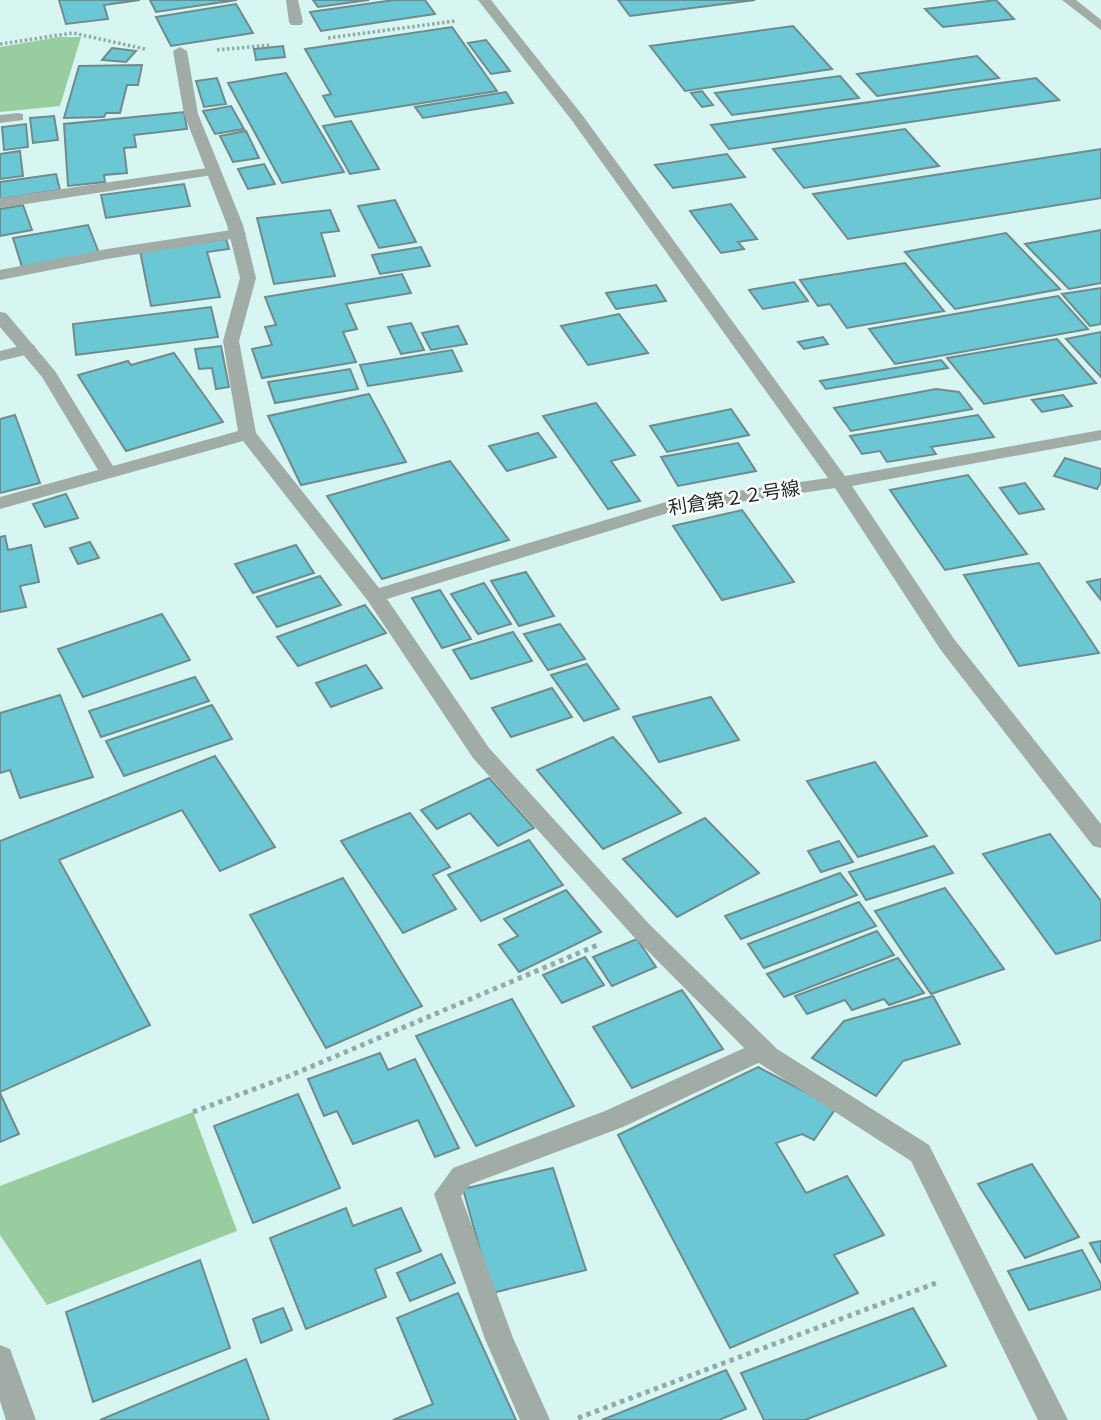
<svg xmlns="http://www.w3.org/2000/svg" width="1101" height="1420" viewBox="0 0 1101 1420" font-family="'DM Sans','Noto Sans JP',sans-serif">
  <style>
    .green { fill: #98cda0 }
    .building { fill: #6ac7d3; stroke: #708b8e; stroke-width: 2 }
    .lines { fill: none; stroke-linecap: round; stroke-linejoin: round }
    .path-far1 { stroke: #93aaa7; stroke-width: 3.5; stroke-dasharray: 2.5 2.5; stroke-linecap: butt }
    .path { stroke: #93aaa7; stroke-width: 5; stroke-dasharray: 4.5 4.5; stroke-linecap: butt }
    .service { fill: #a1aca7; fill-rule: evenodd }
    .minor { fill: #a1aca7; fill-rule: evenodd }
    .tertiary { fill: #a1aca7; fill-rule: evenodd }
    .labels { text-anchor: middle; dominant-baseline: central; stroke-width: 5; stroke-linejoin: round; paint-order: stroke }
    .street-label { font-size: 19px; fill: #1e2927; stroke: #fff }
  </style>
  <rect width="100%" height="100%" fill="#d7f5f1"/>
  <path class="green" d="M59,37H81L60,106L0,112V47Z
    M193,1112L237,1231L47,1305L0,1235V1186Z"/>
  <path class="building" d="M59,0H140L104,5L108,19L66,24Z
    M150,0H237L156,12Z
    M313,0H369L318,7Z
    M394,0H425L435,14L321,31L310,12Z
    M618,0H755L630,16Z
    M996,0L1014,19L943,27L925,9Z
    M236,4L253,33L171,46L156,17Z
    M793,26L832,69L685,91L650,46Z
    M452,27L497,91L335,117L323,96L331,94L305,49Z
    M486,40L510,71L491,74L468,43Z
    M283,46L285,57L256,60L254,49Z
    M112,48L136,51L126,62L102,60Z
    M977,56L999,78L877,96L857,74Z
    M142,65L138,85H127L120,113H106L104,117L64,118L79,66Z
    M286,73L344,172L282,183L228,83Z
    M840,76L859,98L732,115L715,93Z
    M217,78L226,104L204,107L196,81Z
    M1036,78L1059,100L729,149L711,125Z
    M702,91L713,105L702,107L691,93Z
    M506,92L513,103L423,118L415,107Z
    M231,106L244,129L215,134L203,111Z
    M184,112L187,129L134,135L136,147L124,148L127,173L104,175L105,182L68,186L64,124Z
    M54,116L58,140L33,143L30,118Z
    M351,121L379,169L350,174L323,126Z
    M26,124L28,147L4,150L2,127Z
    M905,129L939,166L804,188L773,149Z
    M246,131L259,158L233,162L220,136Z
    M1101,149V198L848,239L813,194Z
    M20,151L23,176L0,179V154Z
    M727,154L745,177L673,188L655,165Z
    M264,164L275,184L248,189L238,169Z
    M56,174L60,190L0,199V182Z
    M184,184L190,206L106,218L101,195Z
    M395,200L416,242L379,248L358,206Z
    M731,204L757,239L738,242L744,249L721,253L690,211Z
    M23,205L32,230L0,236V209Z
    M330,210L339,231L321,233L335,276L274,284L257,218Z
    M88,225L99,253L22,267L13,238Z
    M1101,230V283L1069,289L1025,244Z
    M1006,233L1060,289L955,309L905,252Z
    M226,239L229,249L207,252L220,297L151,306L140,251Z
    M421,247L430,266L380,274L372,255Z
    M905,263L944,311L847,328L830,304L818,306L800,280Z
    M402,274L411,293L346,304L357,329L343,332L356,362L262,378L252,349L272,345L265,327L276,325L265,297Z
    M794,282L808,301L763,309L749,290Z
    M656,285L666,301L616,309L606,293Z
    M1101,288V324L1090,326L1062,294Z
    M1058,296L1088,329L895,364L869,329Z
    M211,307L218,337L76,355L73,324Z
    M619,314L648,353L588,365L561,326Z
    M411,323L424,350L401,354L388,327Z
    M458,326L467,344L431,350L422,333Z
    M1101,332V377L1066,339Z
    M823,337L828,344L804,349L798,342Z
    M1057,339L1096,383L984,404L947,358Z
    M221,346L229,387L216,389L212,368L199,369L195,349Z
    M452,350L462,371L368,386L360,365Z
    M174,353L223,422L126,451L78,375L128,361L131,365Z
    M941,360L948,368L826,389L820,381Z
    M350,369L358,389L275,403L268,382Z
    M936,389L959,392L972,409L851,431L834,408Z
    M369,394L406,462L301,485L268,416Z
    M1063,395L1072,406L1042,412L1032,400Z
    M596,403L635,455L611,461L640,501L608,509L543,416Z
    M731,409L749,435L667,452L650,426Z
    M15,415L40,483L0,493V419Z
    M978,415L994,437L931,447L936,454L887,462L880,451L862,454L850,436Z
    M538,433L556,457L507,471L489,446Z
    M738,443L756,471L678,486L661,457Z
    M1065,458L1101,469V482L1097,489L1054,476Z
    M450,461L509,540L382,579L327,496Z
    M968,475L1027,554L945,570L890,490Z
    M1025,483L1044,509L1019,514L1000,488Z
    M66,494L78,518L45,527L33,504Z
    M742,510L794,582L722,600L673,526Z
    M5,536L8,550L31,545L39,582L20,586L26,607L0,612V537Z
    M90,542L99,558L78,564L70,548Z
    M296,545L314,573L253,593L235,564Z
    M1039,563L1099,653L1019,666L964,575Z
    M526,572L554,616L519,626L491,581Z
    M320,576L341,605L277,627L257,597Z
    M1101,579V600L1087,582Z
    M484,583L511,624L478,634L451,594Z
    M440,590L471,639L442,648L412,598Z
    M365,605L386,633L298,666L277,637Z
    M162,614L190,660L83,697L58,649Z
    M560,624L585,659L548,670L524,634Z
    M513,632L532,661L471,679L453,650Z
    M587,664L619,709L584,721L551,675Z
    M366,665L382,688L331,707L316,683Z
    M195,677L209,701L101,737L89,711Z
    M552,688L572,717L511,737L492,708Z
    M60,695L93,777L20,798L10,770L0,773V713Z
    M711,697L739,740L659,762L633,717Z
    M212,705L232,739L124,776L106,741Z
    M613,737L681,813L603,849L537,770Z
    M215,756L275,847L220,871L182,810L59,860L150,1025L0,1092V841Z
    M875,762L927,836L858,857L807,781Z
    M489,778L534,828L498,846L470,813L437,829L421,810Z
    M410,813L450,867L433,875L456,909L403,933L341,841Z
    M705,818L759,873L677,917L623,859Z
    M1050,834L1101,901V940L1056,954L983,854Z
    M529,840L563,885L481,921L448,875Z
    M839,841L853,862L821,872L808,851Z
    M934,846L953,873L866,900L849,872Z
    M840,873L857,895L741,939L725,916Z
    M343,878L422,1006L326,1048L250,915Z
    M945,888L1004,969L931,994L875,911Z
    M566,890L601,932L519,972L499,945L518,936L504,919Z
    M859,902L876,926L764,968L748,944Z
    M877,931L894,955L784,997L767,974Z
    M637,939L656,967L612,986L593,957Z
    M585,957L604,985L562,1003L543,975Z
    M898,958L924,993L889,1005L884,999L852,1010L845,1000L807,1014L795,996Z
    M682,990L723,1049L632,1088L593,1027Z
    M933,996L960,1044L903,1061L876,1096L812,1058L844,1021Z
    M512,999L574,1106L476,1146L416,1036Z
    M380,1053L388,1070L415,1059L459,1148L435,1157L418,1120L353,1144L337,1111L324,1116L308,1079Z
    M758,1067L836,1108L814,1140L802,1134L776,1143L806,1193L847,1176L884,1235L834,1255L858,1293L730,1348L618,1135Z
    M0,1093L19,1134L0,1142Z
    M298,1094L340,1188L253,1223L214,1126Z
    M1032,1164L1079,1237L1025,1258L978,1184Z
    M553,1168L586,1270L492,1293L463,1189Z
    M346,1208L353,1226L401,1208L421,1251L375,1269L386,1297L306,1329L270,1238Z
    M1101,1241V1263L1090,1243Z
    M1082,1250L1101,1284V1289L1029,1310L1008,1271Z
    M441,1254L455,1283L410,1301L397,1273Z
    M200,1260L230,1348L93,1402L66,1312Z
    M458,1293L516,1420H393L433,1404L397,1318Z
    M283,1308L292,1330L261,1343L253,1319Z
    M913,1308L946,1366L805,1420H764L741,1373Z
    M246,1359L269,1420H100Z
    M726,1370L746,1409L719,1420H602Z"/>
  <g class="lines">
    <path class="path-far1" d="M328,38L455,21
      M0,44L73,33L145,49
      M217,50L271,45"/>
    <path class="path" d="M193,1112L289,1076L600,944
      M578,1418L936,1283"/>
    <path class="service" d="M18,113L23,114V120L0,123V115Z
      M214,167L221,171L219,174L0,208V198Z
      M238,229L244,231L246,234L244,237L107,259L0,280V270L107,249Z
      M28,344L34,345L36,349L34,353L0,361V351Z
      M762,1040L771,1043L774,1050L771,1057L623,1127L471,1184L461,1196L513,1338L550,1420H520L485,1339L434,1194L453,1168L605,1111Z"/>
    <path class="minor" d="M286,0H298L303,22L301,25H291L289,22Z
      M478,0H491L583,116L845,476L1101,430V440L852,486L954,639L1101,824V848L1093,846L940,649L835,488L671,512L387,599L489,748L649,924L777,1049L929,1145L1068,1420H1038L911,1161L759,1063L633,936L473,758L368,601L243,441L0,509V497L98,470L42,377L0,327V312L6,313L55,371L113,466L238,431L223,341L240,278L227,225L184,114L173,51L180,47L187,51L198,114L243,225L256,278L239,341L256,433L379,588L669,501L828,478L573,122Z
      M0,1345L10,1349L36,1420H6L0,1401Z"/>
    <path class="tertiary" d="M1062,0H1076L1101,20V30Z"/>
  </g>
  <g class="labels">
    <g class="street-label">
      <text transform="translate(734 498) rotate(-9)">利倉第２２号線</text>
    </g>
  </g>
</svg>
